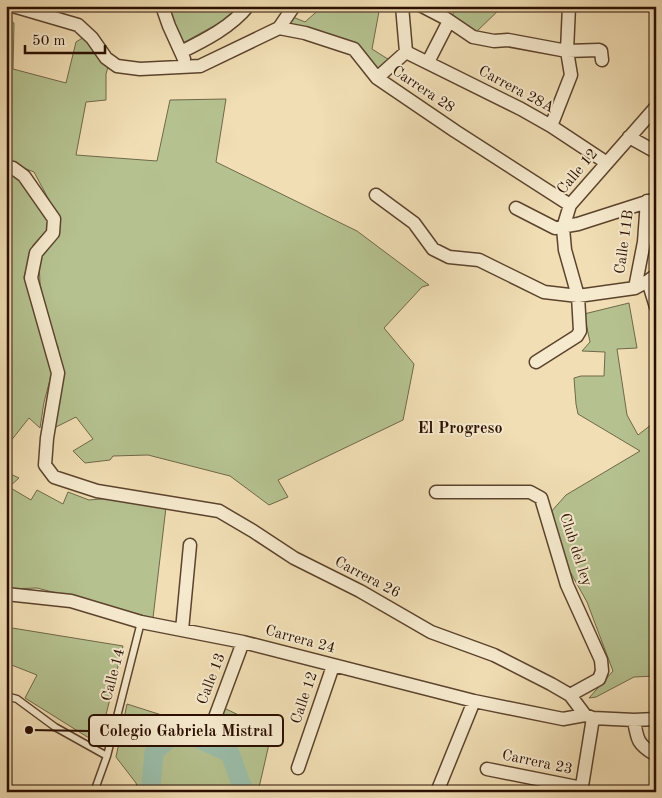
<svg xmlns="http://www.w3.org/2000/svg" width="662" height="798" viewBox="0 0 662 798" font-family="'Old Standard TT',serif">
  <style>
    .green { fill: #b5c290; stroke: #706848 }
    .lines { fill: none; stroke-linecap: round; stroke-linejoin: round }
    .river { stroke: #9bbda9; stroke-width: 19 }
    .service-casing { stroke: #5c432d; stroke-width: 9 }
    .minor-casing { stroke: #5c432d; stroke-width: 15 }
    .service { stroke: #f6eace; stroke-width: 6 }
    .minor { stroke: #f6eace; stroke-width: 12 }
    .labels { text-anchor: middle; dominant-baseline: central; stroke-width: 4; stroke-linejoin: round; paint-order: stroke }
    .street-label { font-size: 15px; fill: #2b0f00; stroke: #f6eace }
    .neighbourhood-label { font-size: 16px; font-weight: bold; fill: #2b0f00; stroke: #f6eace }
    .leader { fill: none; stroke: #2b0f00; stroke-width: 2 }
    .callout-dot { fill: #2b0f00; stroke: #f6eace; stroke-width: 2 }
    .callout { fill: #f6eace; stroke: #2b0f00; stroke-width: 2 }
    .callout-label { font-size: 16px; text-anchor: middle; font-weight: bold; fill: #2b0f00 }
  </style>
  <rect width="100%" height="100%" fill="#f1deb4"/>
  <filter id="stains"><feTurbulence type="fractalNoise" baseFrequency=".004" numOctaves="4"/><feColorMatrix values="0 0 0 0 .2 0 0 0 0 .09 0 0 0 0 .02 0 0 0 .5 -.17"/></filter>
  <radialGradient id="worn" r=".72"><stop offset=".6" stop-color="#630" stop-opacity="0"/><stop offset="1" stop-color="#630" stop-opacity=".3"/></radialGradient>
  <path class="green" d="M167,6H239L221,22L181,44Z
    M323,6H380L372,49L391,61L375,73L359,48L285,26L293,17L305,22Z
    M457,6H503L474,34L452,16Z
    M6,18L14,23L13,69L66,83L76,42L84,37L108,67L106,74V100L86,102L76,155L157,161L170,100L226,99L216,162L357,231L429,285L422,287L384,328L414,364L403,420L278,480L288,497L269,505L230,476L148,455L113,456L110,460L85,463L73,451L93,439L76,417L50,430L61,378L58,347L47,321L40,284L39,259L57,215L34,172L6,161Z
    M6,174L18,177L51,225L33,245L24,277L52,372L44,402L40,428L29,418L6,447Z
    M629,303L637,348L617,349L627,415L638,435L656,421V676L634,677L596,697L589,698L613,671L587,602L563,559L550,513L566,495L640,451L578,414L576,404L574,378L581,376H604L605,352L582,351L590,342L584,314Z
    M6,472L19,478L9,487L31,500L37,490L63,504L68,492L89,500L113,498L166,507L153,618L37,588L6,589Z
    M6,627L123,646L102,731L97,743L25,698L37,675L9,664L6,668Z
    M127,704L215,732L224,708L272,731L258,792H139L136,783L116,757Z"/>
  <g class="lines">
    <path class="river" d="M154,792L151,785L154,752L172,736L190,735L230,753L241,784L246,792"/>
    <defs>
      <path id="service" d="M6,696L17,699L55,727L107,756
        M94,792L107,756L141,622"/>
      <path id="minor" d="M13,6L78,25L92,38L106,58L117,66L140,69L200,66L279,28L305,33L354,49L377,78L455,131L570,205
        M162,6L169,26L184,59
        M422,6L445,18L473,37L494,41L508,40L567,51L599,50L601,51L602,60
        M279,28L294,6
        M181,52C205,40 231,27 248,6
        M406,52L521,109L551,126L607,163
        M428,62L449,21
        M377,78L406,52L402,6
        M551,126L571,75L567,51L569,6
        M629,137L656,152
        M6,167L13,168L24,176L54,219L53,233L36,253L31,278L58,373L47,438L45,465L54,477L97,491L219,511L253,531L294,558L360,591L431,632L494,655L551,684L570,695L585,715L593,718L634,720L656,719
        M376,195L414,223L433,249L449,257L479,260L544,292L578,296L635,288L648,281L656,275
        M516,208L555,228L578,224L656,199
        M648,281L656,307
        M635,288L644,242L647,201
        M536,362L577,336L580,331L578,296L565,250L563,228L570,205L656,107
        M436,492H530L541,498L567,585L601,660L602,671L599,679L570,695
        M6,594L71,601L141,622L243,642L474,701L563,719L585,715
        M182,630L190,545
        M634,720C637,740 638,745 656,755
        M211,728L243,642
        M298,768L333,666
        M487,769L582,788
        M437,792L474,701
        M581,792L593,718"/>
    </defs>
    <use href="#service" class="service-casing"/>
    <use href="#minor" class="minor-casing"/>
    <use href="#service" class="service"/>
    <use href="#minor" class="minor"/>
  </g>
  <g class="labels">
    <g class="street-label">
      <text transform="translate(423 90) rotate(34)">Carrera 28</text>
      <text transform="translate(516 90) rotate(28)">Carrera 28A</text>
      <text transform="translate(578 172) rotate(-50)">Calle 12</text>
      <text transform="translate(625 242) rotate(-82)">Calle 11B</text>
      <text transform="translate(575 550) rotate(72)">Club del ley</text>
      <text transform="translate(367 578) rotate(28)">Carrera 26</text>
      <text transform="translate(300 640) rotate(15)">Carrera 24</text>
      <text transform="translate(114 675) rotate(-75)">Calle 14</text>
      <text transform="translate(212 679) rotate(-69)">Calle 13</text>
      <text transform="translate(305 698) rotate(-71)">Calle 12</text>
      <text transform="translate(537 763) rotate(12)">Carrera 23</text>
    </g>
    <g class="neighbourhood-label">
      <text x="460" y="429">El Progreso</text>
    </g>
  </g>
  <path class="leader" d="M29 730L89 731"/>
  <circle class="callout-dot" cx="29" cy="730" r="5"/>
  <rect class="callout" x="89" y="715" width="194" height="31" rx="5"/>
  <g class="callout-label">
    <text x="186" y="736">Colegio Gabriela Mistral</text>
  </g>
  <rect width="662" height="798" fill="none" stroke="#f1deb4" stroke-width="25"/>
  <rect x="8" y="8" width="647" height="783" fill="none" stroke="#2b0f00" stroke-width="2.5"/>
  <rect x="12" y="12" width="637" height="773" fill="none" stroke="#2b0f00"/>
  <path d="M25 45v8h80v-8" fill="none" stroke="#2b0f00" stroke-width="2.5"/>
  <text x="32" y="45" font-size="15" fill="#2b0f00" stroke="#f6eace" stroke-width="4" paint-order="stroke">50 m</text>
  <rect width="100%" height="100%" filter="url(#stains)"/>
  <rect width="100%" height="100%" fill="url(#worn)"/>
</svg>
